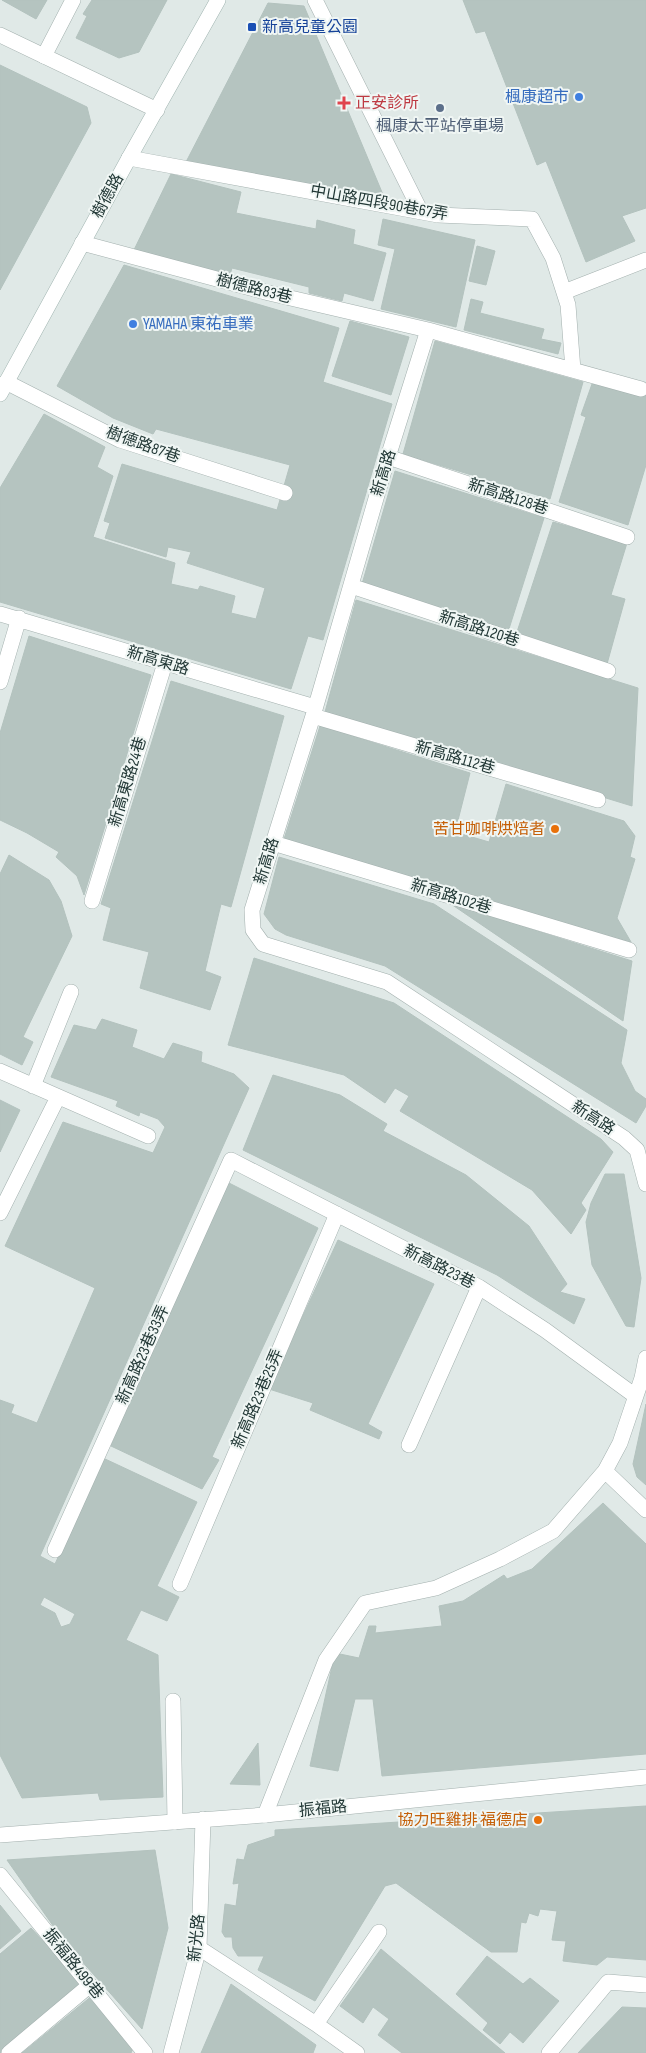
<svg xmlns="http://www.w3.org/2000/svg" width="646" height="2053" viewBox="0 0 646 2053" font-family="'Sofia Sans Condensed','Noto Sans TC',sans-serif">
  <style>
    .building { fill: #b5c4c0; stroke: #b3c2be; fill-rule: evenodd }
    .lines { fill: none; stroke-linecap: round; stroke-linejoin: round }
    .lane-casing { stroke: #a3b0ae; stroke-width: 16 }
    .street-casing { stroke: #a3b0ae; stroke-width: 16 }
    .secondary-casing { stroke: #a0b4b0; stroke-width: 16 }
    .lane { stroke: #fff; stroke-width: 15 }
    .street { stroke: #fff; stroke-width: 15 }
    .secondary { stroke: #fff; stroke-width: 15 }
    .transit-dot { fill: #1a4fb4; stroke: #f0f6f4; stroke-width: 2 }
    .shop-dot { fill: #3f7fe0; stroke: #f0f6f4; stroke-width: 2 }
    .health-dot { fill: #e0444e; stroke: #f0f6f4; stroke-width: 2 }
    .service-dot { fill: #5c6f8a; stroke: #f0f6f4; stroke-width: 2 }
    .food-dot { fill: #e8710a; stroke: #f0f6f4; stroke-width: 2 }
    .labels { text-anchor: middle; dominant-baseline: central; stroke-width: 4; stroke-linejoin: round; paint-order: stroke }
    .transit-label { font-size: 16px; fill: #164399; stroke: #f0f6f4; text-anchor: start }
    .shop-label { font-size: 16px; fill: #366cbe; stroke: #f0f6f4; text-anchor: end }
    .health-label { font-size: 16px; fill: #be3a42; stroke: #f0f6f4; text-anchor: start }
    .service-label { font-size: 16px; fill: #4e5e75; stroke: #f0f6f4 }
    .street-label { font-size: 16px; fill: #223836; stroke: #f0f6f4 }
    .food-label { font-size: 16px; fill: #c56008; stroke: #f0f6f4; text-anchor: end }
  </style>
  <rect width="100%" height="100%" fill="#e0e9e7"/>
  <path class="building" d="M2,0H47L36,19Z
    M92,0H167L139,52L119,58L76,38L87,16L83,14Z
    M463,0H646V208L622,216L635,241L586,262L546,161L537,165L485,31L476,33Z
    M268,3L304,6L384,197L186,162Z
    M0,65L87,107L91,123L0,290Z
    M171,174L241,192L236,213L316,229L317,220L355,230L353,244L386,253L373,301L344,293L342,301L309,293V287L232,268L229,278L132,254Z
    M383,219L475,240L456,327L381,309L395,249L378,245Z
    M477,246L495,251L486,285L469,281Z
    M124,265L339,328L323,382L392,404L323,640L308,636L291,689L0,602V488L44,414L105,447L97,467L113,476L93,537L175,563L171,584L198,590L200,586L235,596L231,613L256,619L265,588L187,563L191,552L168,547L166,557L105,538L110,523L104,521L122,464L277,510L290,465L156,429L153,434L113,418L57,386Z
    M471,299L483,302L480,313L544,329L541,339L561,343L558,354L464,330Z
    M350,321L409,337L391,395L332,376Z
    M435,341L583,382L550,499L403,454Z
    M592,384L644,397L646,388V465L628,525L559,502L586,417L581,415Z
    M395,471L544,518L508,632L362,584Z
    M553,522L627,543L611,595L625,599L607,664L516,635Z
    M356,600L638,688L632,806L325,712Z
    M29,636L151,675L84,895L77,876L56,857L59,852L27,833L0,820V733Z
    M171,681L284,716L231,907L221,904L205,971L221,977L210,1010L140,988L149,952L103,940L111,908L101,904Z
    M320,726L470,773L455,832L489,842L506,784L624,821L635,836L630,857L635,859L617,918L631,942L284,839Z
    M9,855L49,880L61,901L72,936L23,1037L33,1042L22,1065L0,1054V874Z
    M279,857L434,904L627,1030L621,1063L635,1091L646,1099V1106L636,1123L385,966L286,935L275,929L264,914Z
    M451,904L632,961L623,1021Z
    M254,958L394,1003L601,1139L613,1152L581,1203L586,1210L571,1234L532,1190L400,1111L409,1096L395,1088L385,1103L344,1075L228,1045Z
    M102,1019L137,1030L132,1047L164,1059L173,1043L202,1052L201,1062L234,1074L249,1088L40,1556L55,1564L103,1458L197,1502L157,1586L179,1597L167,1621L141,1610L126,1640L158,1655L163,1797L100,1800L98,1793L22,1798L0,1755V1400L14,1405L11,1413L37,1423L95,1288L5,1246L63,1122L153,1153L165,1127L158,1119L140,1112L139,1116L116,1106L118,1101L51,1077L74,1025L96,1030ZM44,1597L75,1614L70,1624L61,1627L55,1613L40,1605Z
    M273,1075L340,1095L387,1124L383,1131L466,1175L529,1226L567,1284L560,1292L585,1299L574,1324L497,1275L243,1150Z
    M0,1100L20,1110L0,1152Z
    M605,1174H624L641,1278L634,1327L626,1326L592,1265L586,1222L591,1203Z
    M227,1182L318,1228L212,1457L219,1460L202,1489L111,1446Z
    M338,1240L434,1284L368,1424L382,1432L379,1439L310,1410L313,1403L269,1389Z
    M646,1404V1485L637,1477L633,1464Z
    M603,1503L646,1544V1754L382,1776L373,1699H355L338,1771L310,1766L335,1653L359,1658L369,1626H376L375,1633L442,1626L439,1606L463,1601L504,1575L507,1579L532,1569Z
    M258,1743L260,1785L230,1784Z
    M646,1806V1960L607,1957L597,1965L563,1961L566,1941L552,1940L557,1911L540,1909L538,1916L529,1913L526,1923L521,1922L517,1952H491L396,1883L385,1886L315,2001L258,1970L264,1956H238L233,1948L232,1937H225L222,1932L225,1904L236,1906L239,1883L233,1884L237,1859L244,1860L248,1845L275,1836V1830Z
    M155,1850L168,1928L142,2029L63,1940L7,1860Z
    M0,1905L21,1931L0,1949Z
    M31,1928L84,1985L0,2053V1954Z
    M381,1949L505,2053H402L378,2035L389,2019L373,2007L363,2023L340,2006Z
    M487,1956L523,1984L530,1978L559,2001L523,2043L510,2032L500,2044L483,2030L488,2023L456,1994Z
    M231,1984L316,2045L313,2053H201Z
    M93,1995L134,2046L131,2053H22Z
    M622,2007L646,2008V2053H578Z"/>
  <g class="lines">
    <defs>
      <path id="lane" d="M315,0L421,212
        M0,35L157,110
        M129,158L438,215L532,219L553,258L568,305L573,370
        M82,243L269,293L428,330L641,389
        M564,292L646,260
        M428,330L388,457L313,716L252,910L253,930L263,944L387,982L624,1138L637,1150L646,1184
        M6,382L120,440L285,493
        M388,457L627,537
        M351,586L608,671
        M0,614L315,707
        M0,682L19,618
        M313,716L598,800
        M273,843L629,950
        M92,901L165,663
        M0,1071L148,1136
        M33,1086L71,992
        M0,1213L58,1097
        M409,1445L479,1287
        M605,1471L646,1510
        M55,1550L231,1160L479,1287L545,1330L634,1395
        M180,1584L337,1214
        M173,1701L175,1822
        M265,1815L326,1660L365,1603L436,1588L500,1559L553,1531L605,1471L620,1443L642,1378L646,1358
        M0,1875L145,2053
        M199,1948L316,2024L357,2053
        M316,2024L379,1932
        M9,2053L90,1985
        M549,2053L608,1982L646,1985"/>
      <path id="street" d="M44,56L73,0
        M0,1835L265,1815L646,1777
        M171,2053L199,1948L203,1819"/>
      <path id="secondary" d="M0,394L129,158L218,0"/>
    </defs>
    <use href="#lane" class="lane-casing"/>
    <use href="#street" class="street-casing"/>
    <use href="#secondary" class="secondary-casing"/>
    <use href="#lane" class="lane"/>
    <use href="#street" class="street"/>
    <use href="#secondary" class="secondary"/>
  </g>
  <rect class="transit-dot" x="247" y="22" width="10" height="10" rx="2.5"/>
  <g class="shop-dot">
    <circle cx="579" cy="97" r="5"/>
    <circle cx="133" cy="324" r="5"/>
  </g>
  <path class="health-dot" d="M341.5 95.5h5v5h5v5h-5v5h-5v-5h-5v-5h5z"/>
  <circle class="service-dot" cx="440" cy="108" r="5"/>
  <g class="food-dot">
    <circle cx="555" cy="829" r="5"/>
    <circle cx="538" cy="1820" r="5"/>
  </g>
  <g class="labels">
    <g class="transit-label">
      <text x="262" y="27">新高兒童公園</text>
    </g>
    <g class="shop-label">
      <text x="569" y="97">楓康超市</text>
      <text x="143" y="324" text-anchor="start">YAMAHA 東祐車業</text>
    </g>
    <g class="health-label">
      <text x="355" y="103">正安診所</text>
    </g>
    <g class="service-label">
      <text x="440" y="126">楓康太平站停車場</text>
    </g>
    <g class="street-label">
      <text transform="translate(108 196) rotate(-61)">樹德路</text>
      <text transform="translate(379 203) rotate(10)">中山路四段90巷67弄</text>
      <text transform="translate(254 289) rotate(14)">樹德路83巷</text>
      <text transform="translate(143 445) rotate(20)">樹德路87巷</text>
      <text transform="translate(384 473) rotate(-73)">新高路</text>
      <text transform="translate(508 497) rotate(18)">新高路128巷</text>
      <text transform="translate(479 629) rotate(18)">新高路120巷</text>
      <text transform="translate(158 661) rotate(17)">新高東路</text>
      <text transform="translate(455 758) rotate(16)">新高路112巷</text>
      <text transform="translate(128 782) rotate(-73)">新高東路24巷</text>
      <text transform="translate(267 861) rotate(-73)">新高路</text>
      <text transform="translate(451 897) rotate(17)">新高路102巷</text>
      <text transform="translate(593 1118) rotate(33)">新高路</text>
      <text transform="translate(439 1267) rotate(27)">新高路23巷</text>
      <text transform="translate(143 1355) rotate(-66)">新高路23巷33弄</text>
      <text transform="translate(258 1399) rotate(-67)">新高路23巷25弄</text>
      <text transform="translate(323 1809) rotate(-6)">振福路</text>
      <text transform="translate(197 1938) rotate(-84)">新光路</text>
      <text transform="translate(73 1964) rotate(51)">振福路499巷</text>
    </g>
    <g class="food-label">
      <text x="545" y="829">苦甘咖啡烘焙者</text>
      <text x="528" y="1820">協力旺雞排 福德店</text>
    </g>
  </g>
</svg>
